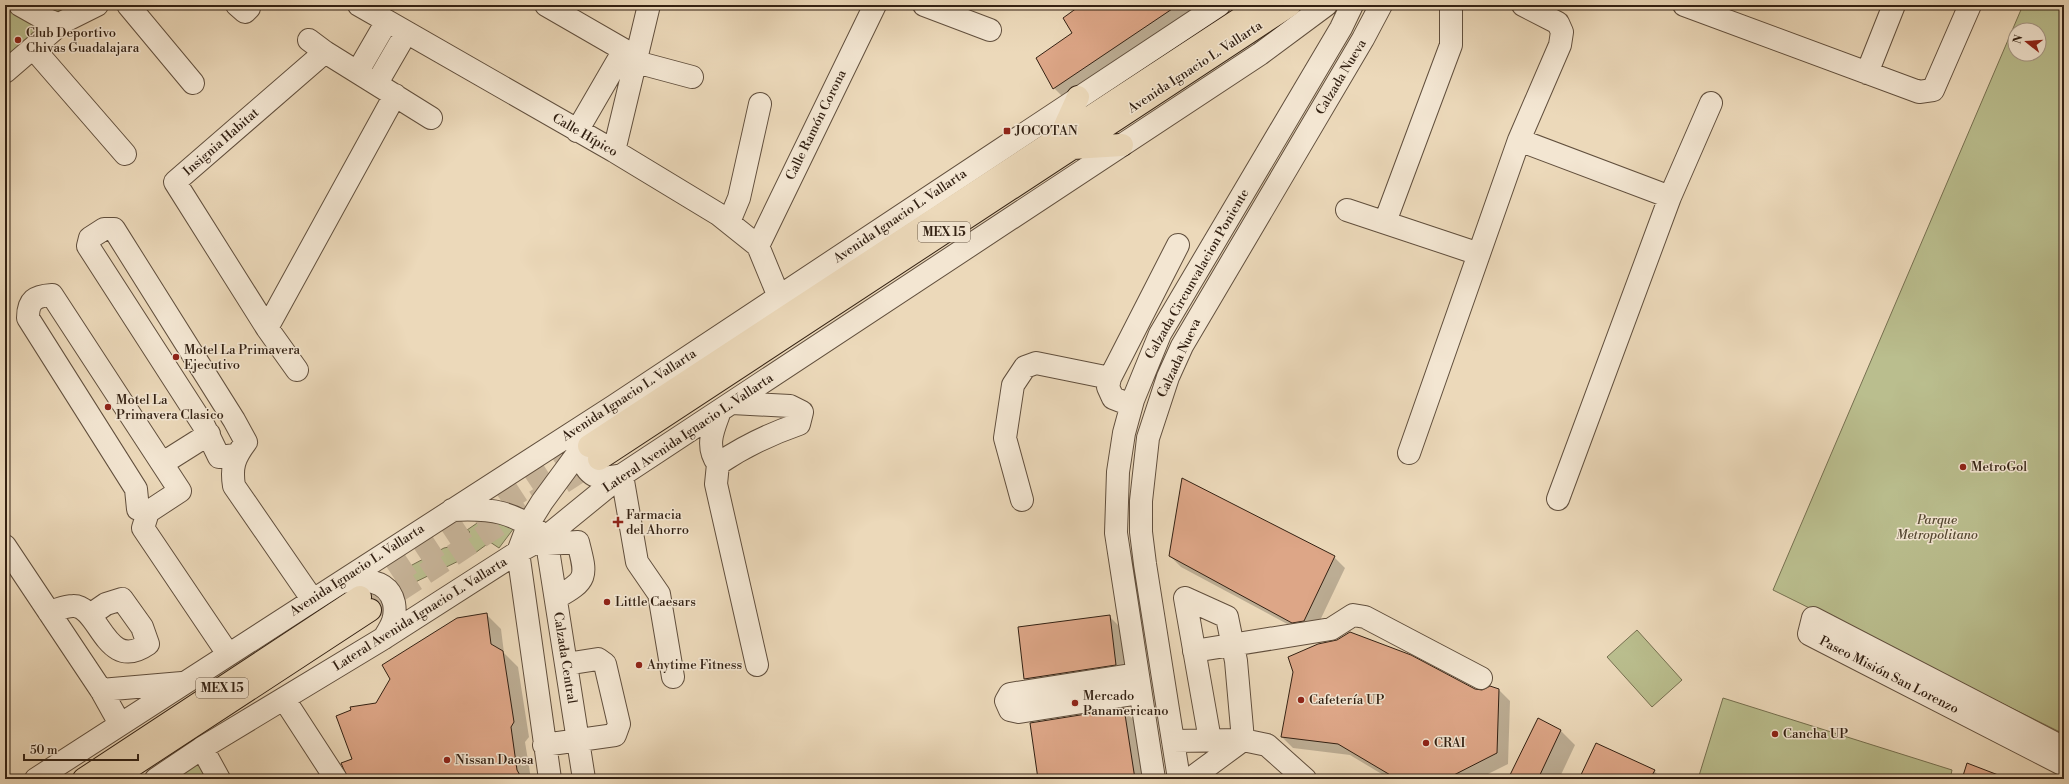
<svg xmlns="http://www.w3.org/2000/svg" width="2069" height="784" viewBox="0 0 2069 784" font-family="'Libre Bodoni',serif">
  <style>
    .green { fill: #babe8e; stroke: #767050; fill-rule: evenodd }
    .shadow { fill: #0003 }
    .building { fill: #dda687; stroke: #332113 }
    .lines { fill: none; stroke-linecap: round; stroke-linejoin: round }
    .highway-tunnel { stroke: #c7b499; stroke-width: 22; stroke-dasharray: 22 11; stroke-linecap: butt }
    .minor-casing { stroke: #614f3d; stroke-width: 24 }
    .highway-casing { stroke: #332113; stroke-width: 24 }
    .minor { stroke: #f3e6d2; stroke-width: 22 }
    .highway { stroke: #ecd9ba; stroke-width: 22 }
    .poi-dot { fill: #8f2418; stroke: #f3e6d2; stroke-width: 1.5 }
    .labels { text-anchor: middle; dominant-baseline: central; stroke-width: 3; stroke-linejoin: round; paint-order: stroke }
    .shield { fill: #f3e6d2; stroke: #6d5c4c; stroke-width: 1 }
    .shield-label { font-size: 12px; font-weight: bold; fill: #332113 }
    .poi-label { font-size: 13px; fill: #332113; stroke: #f3e6d2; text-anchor: start }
    .street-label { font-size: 13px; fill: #332113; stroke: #f3e6d2 }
    .park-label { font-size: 13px; font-style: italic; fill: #554832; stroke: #f3e6d2 }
  </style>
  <rect width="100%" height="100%" fill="#ecd9ba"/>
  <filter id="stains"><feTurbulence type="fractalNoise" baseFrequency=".005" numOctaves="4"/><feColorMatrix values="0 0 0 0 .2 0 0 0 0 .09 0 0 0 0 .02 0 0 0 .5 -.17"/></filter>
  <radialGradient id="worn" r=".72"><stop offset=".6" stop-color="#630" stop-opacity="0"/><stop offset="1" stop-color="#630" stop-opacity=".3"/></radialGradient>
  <path class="green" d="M5,5H85L5,63Z
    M2023,5H2064V734L1773,590ZM2015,30H2039V54H2015Z
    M486,517L514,528L499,548L490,542L475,553L401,589L397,573L444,548L454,546L470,532L467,530Z
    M1637,630L1682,680L1652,707L1607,657Z
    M1723,698L1952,770L1950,779H1698Z
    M197,758L205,779H166Z"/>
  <path class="shadow" d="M1082,5H1197L1201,13L1069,103L1054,88Z
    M1170,556L1334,557L1345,568L1315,631L1304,633L1181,567Z
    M486,614L501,629L504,653L518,667L529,737L525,742L531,779H348L354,759L377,704Z
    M1109,616L1124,631L1130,679L1040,693L1025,679Z
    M1475,690H1499L1510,701L1508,764L1478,779H1390L1350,755L1293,748L1282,737Z
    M1123,709L1138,724L1147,779H1039Z
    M1561,731L1575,745L1559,779H1510Z
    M1654,771L1662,779H1580Z"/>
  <path class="building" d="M1081,5H1178L1053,89L1036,58L1072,33L1063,18Z
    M1182,478L1335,556L1304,621L1292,623L1169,556Z
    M487,613L491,644L503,651L514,722L511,727L517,770L522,779H348L341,763L352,759L336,716L351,710L350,707L376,703L390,679L382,665L457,618Z
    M1110,615L1116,665L1024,679L1018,627Z
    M1350,632L1411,655L1475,689L1482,690L1490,686L1499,689L1497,753L1448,778L1392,776L1338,744L1281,737L1293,672L1288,657L1318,644L1337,640Z
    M1124,708L1135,779H1038L1030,723Z
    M1538,718L1561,730L1538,779H1508Z
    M1596,743L1655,770L1650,779H1579Z
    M1967,763L2006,778V779H1962Z"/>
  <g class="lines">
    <path class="highway-tunnel" d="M365,594L577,454
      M370,610L599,459"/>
    <defs>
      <path id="minor" d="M20,5L43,18L60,25
        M128,5L193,83
        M237,5L245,12L249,8
        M359,5L614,151L718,214L758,246L779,297
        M546,5L624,50L636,62L692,77
        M924,5L990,30
        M1684,5L1919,92L1933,90L1970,5
        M309,40L325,52L431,118
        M33,48L125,154
        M358,71L387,21
        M5,72L63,22L97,5
        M1867,73L1894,5
        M377,83L406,33
        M577,131L624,50
        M1519,140L1670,197
        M614,151L649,5
        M1347,210L1479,254
        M729,222L739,198L760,104
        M1385,222L1451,45V5
        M758,246L875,5
        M267,328L395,95
        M297,370L267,328L175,182L325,52
        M1131,405L1113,398L1108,387L1110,378L1178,245
        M720,411C713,430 705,446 718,464L716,484L757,665
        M578,452C589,477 595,481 622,475L637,562L659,594L673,677
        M1409,453L1519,140L1560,45L1562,32L1558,23L1523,5
        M236,455L219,457L204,426L88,246L90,238L104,229H114L234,420L246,442C234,458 231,467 234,486L312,599
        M163,463L209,434
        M718,464C743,447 770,434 799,424L802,412L790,406L732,403
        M1558,499L1670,197L1711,103
        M1022,500L1005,438L1013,385L1025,367L1036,363L1110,378
        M452,510C492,508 513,511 546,537L584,779
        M148,512L138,509L136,489L28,318C28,300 35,296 52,295L180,491L148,512L143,528L228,654
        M547,544L578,542C587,577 588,580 556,598
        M5,546L101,690L120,724
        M342,582C362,579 388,578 394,603C395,609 395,615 393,621C391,627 387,633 384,638
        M1185,598L1227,617L1236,661L1243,740
        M1185,598L1210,740
        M49,612C57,610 65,606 73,606C100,605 105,674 148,644L142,627L122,599L106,604L90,615
        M1194,651L1331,629L1353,615L1365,617L1481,678
        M1137,674L1010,694L1006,701L1010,710L1019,712L1140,693
        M101,690L182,683
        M284,699L336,779
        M1173,741L1243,740L1267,745L1305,779
        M544,745L615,735L619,724L605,664L598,659L566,664
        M202,748L219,779
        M2064,748L1813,618L1809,634L2064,765
        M36,779L614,406L1219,5
        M156,779L202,748L384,638L518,552L546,537L622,475L1260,54L1326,5
        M550,779L518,552L529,523L542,502L597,427
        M1154,779L1116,533L1118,472L1124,433L1133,400L1160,334L1341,28L1352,5
        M1179,779L1145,564L1141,532V501L1148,438L1168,377L1182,346L1363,39L1381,5
        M1190,779L1243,740"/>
      <path id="highway" d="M1060,137L1078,97
        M1073,148L1122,145
        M589,446L1261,5
        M599,459L1290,5
        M84,779L360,597
        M112,779L370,610"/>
    </defs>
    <use href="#minor" class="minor-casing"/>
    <use href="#highway" class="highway-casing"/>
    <use href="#minor" class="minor"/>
    <use href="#highway" class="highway"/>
  </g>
  <g class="poi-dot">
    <circle cx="18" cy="40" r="4"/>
    <rect x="1003" y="127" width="8" height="8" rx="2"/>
    <circle cx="176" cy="357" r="4"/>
    <circle cx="108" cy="407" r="4"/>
    <circle cx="1963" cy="467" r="4"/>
    <path d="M616 516h4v4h4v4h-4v4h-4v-4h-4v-4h4z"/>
    <circle cx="607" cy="602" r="4"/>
    <circle cx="639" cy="665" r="4"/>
    <circle cx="1301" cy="700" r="4"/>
    <circle cx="1075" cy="703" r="4"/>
    <circle cx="1775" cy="734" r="4"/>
    <circle cx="1426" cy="743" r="4"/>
    <circle cx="447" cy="760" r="4"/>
  </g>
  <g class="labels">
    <g class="shield">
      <rect x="918" y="222" width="52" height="20" rx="3"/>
      <rect x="196" y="678" width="52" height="20" rx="3"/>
    </g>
    <g class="shield-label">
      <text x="944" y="232">MEX 15</text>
      <text x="222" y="688">MEX 15</text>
    </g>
    <g class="poi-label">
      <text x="26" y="33">Club Deportivo<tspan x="26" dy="15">Chivas Guadalajara</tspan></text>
      <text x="1015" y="131">JOCOTAN</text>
      <text x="184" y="350">Motel La Primavera<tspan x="184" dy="15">Ejecutivo</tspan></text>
      <text x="116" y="400">Motel La<tspan x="116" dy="15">Primavera Clasico</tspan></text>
      <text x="1971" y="467">MetroGol</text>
      <text x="626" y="515">Farmacia<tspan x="626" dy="15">del Ahorro</tspan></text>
      <text x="615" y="602">Little Caesars</text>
      <text x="647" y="665">Anytime Fitness</text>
      <text x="1083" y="696">Mercado<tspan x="1083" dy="15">Panamericano</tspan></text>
      <text x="1309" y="700">Cafetería UP</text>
      <text x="1783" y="734">Cancha UP</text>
      <text x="1434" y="743">CRAI</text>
      <text x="455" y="760">Nissan Daosa</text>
    </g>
    <g class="street-label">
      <text transform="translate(1195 67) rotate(-33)">Avenida Ignacio L. Vallarta</text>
      <text transform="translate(1341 77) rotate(-59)">Calzada Nueva</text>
      <text transform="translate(816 125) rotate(-64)">Calle Ramón Corona</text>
      <text transform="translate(585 135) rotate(30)">Calle Hípico</text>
      <text transform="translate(221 142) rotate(-41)">Insignia Habitat</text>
      <text transform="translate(900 216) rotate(-34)">Avenida Ignacio L. Vallarta</text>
      <text transform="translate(1197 274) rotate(-60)">Calzada Circunvalacion Poniente</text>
      <text transform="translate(1179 358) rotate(-65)">Calzada Nueva</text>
      <text transform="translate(629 395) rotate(-33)">Avenida Ignacio L. Vallarta</text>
      <text transform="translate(688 433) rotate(-34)">Lateral Avenida Ignacio L. Vallarta</text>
      <text transform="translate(357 570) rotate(-33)">Avenida Ignacio L. Vallarta</text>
      <text transform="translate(420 614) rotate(-32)">Lateral Avenida Ignacio L. Vallarta</text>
      <text transform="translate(565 658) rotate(81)">Calzada Central</text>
      <text transform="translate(1889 675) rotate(27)">Paseo Misión San Lorenzo</text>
    </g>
    <g class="park-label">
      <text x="1937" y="520">Parque<tspan x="1937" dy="15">Metropolitano</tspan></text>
    </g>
  </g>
  <rect width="2069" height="784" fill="none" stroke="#ecd9ba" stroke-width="20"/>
  <rect x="6" y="6" width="2057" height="772" fill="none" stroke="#332113" stroke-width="2"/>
  <rect x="10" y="10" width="2049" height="764" fill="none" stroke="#332113"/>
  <g transform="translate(2027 42) rotate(287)"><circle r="19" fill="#f3e6d2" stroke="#a69786"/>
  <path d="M0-3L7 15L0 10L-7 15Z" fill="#8f2418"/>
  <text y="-6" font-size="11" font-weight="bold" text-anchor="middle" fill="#332113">N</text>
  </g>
  <path d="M24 754v6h114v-6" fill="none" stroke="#332113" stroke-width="2"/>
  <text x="30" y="754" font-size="12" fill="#332113" stroke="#f3e6d2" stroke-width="3" paint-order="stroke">50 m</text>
  <rect width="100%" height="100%" filter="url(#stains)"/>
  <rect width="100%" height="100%" fill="url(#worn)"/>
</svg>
